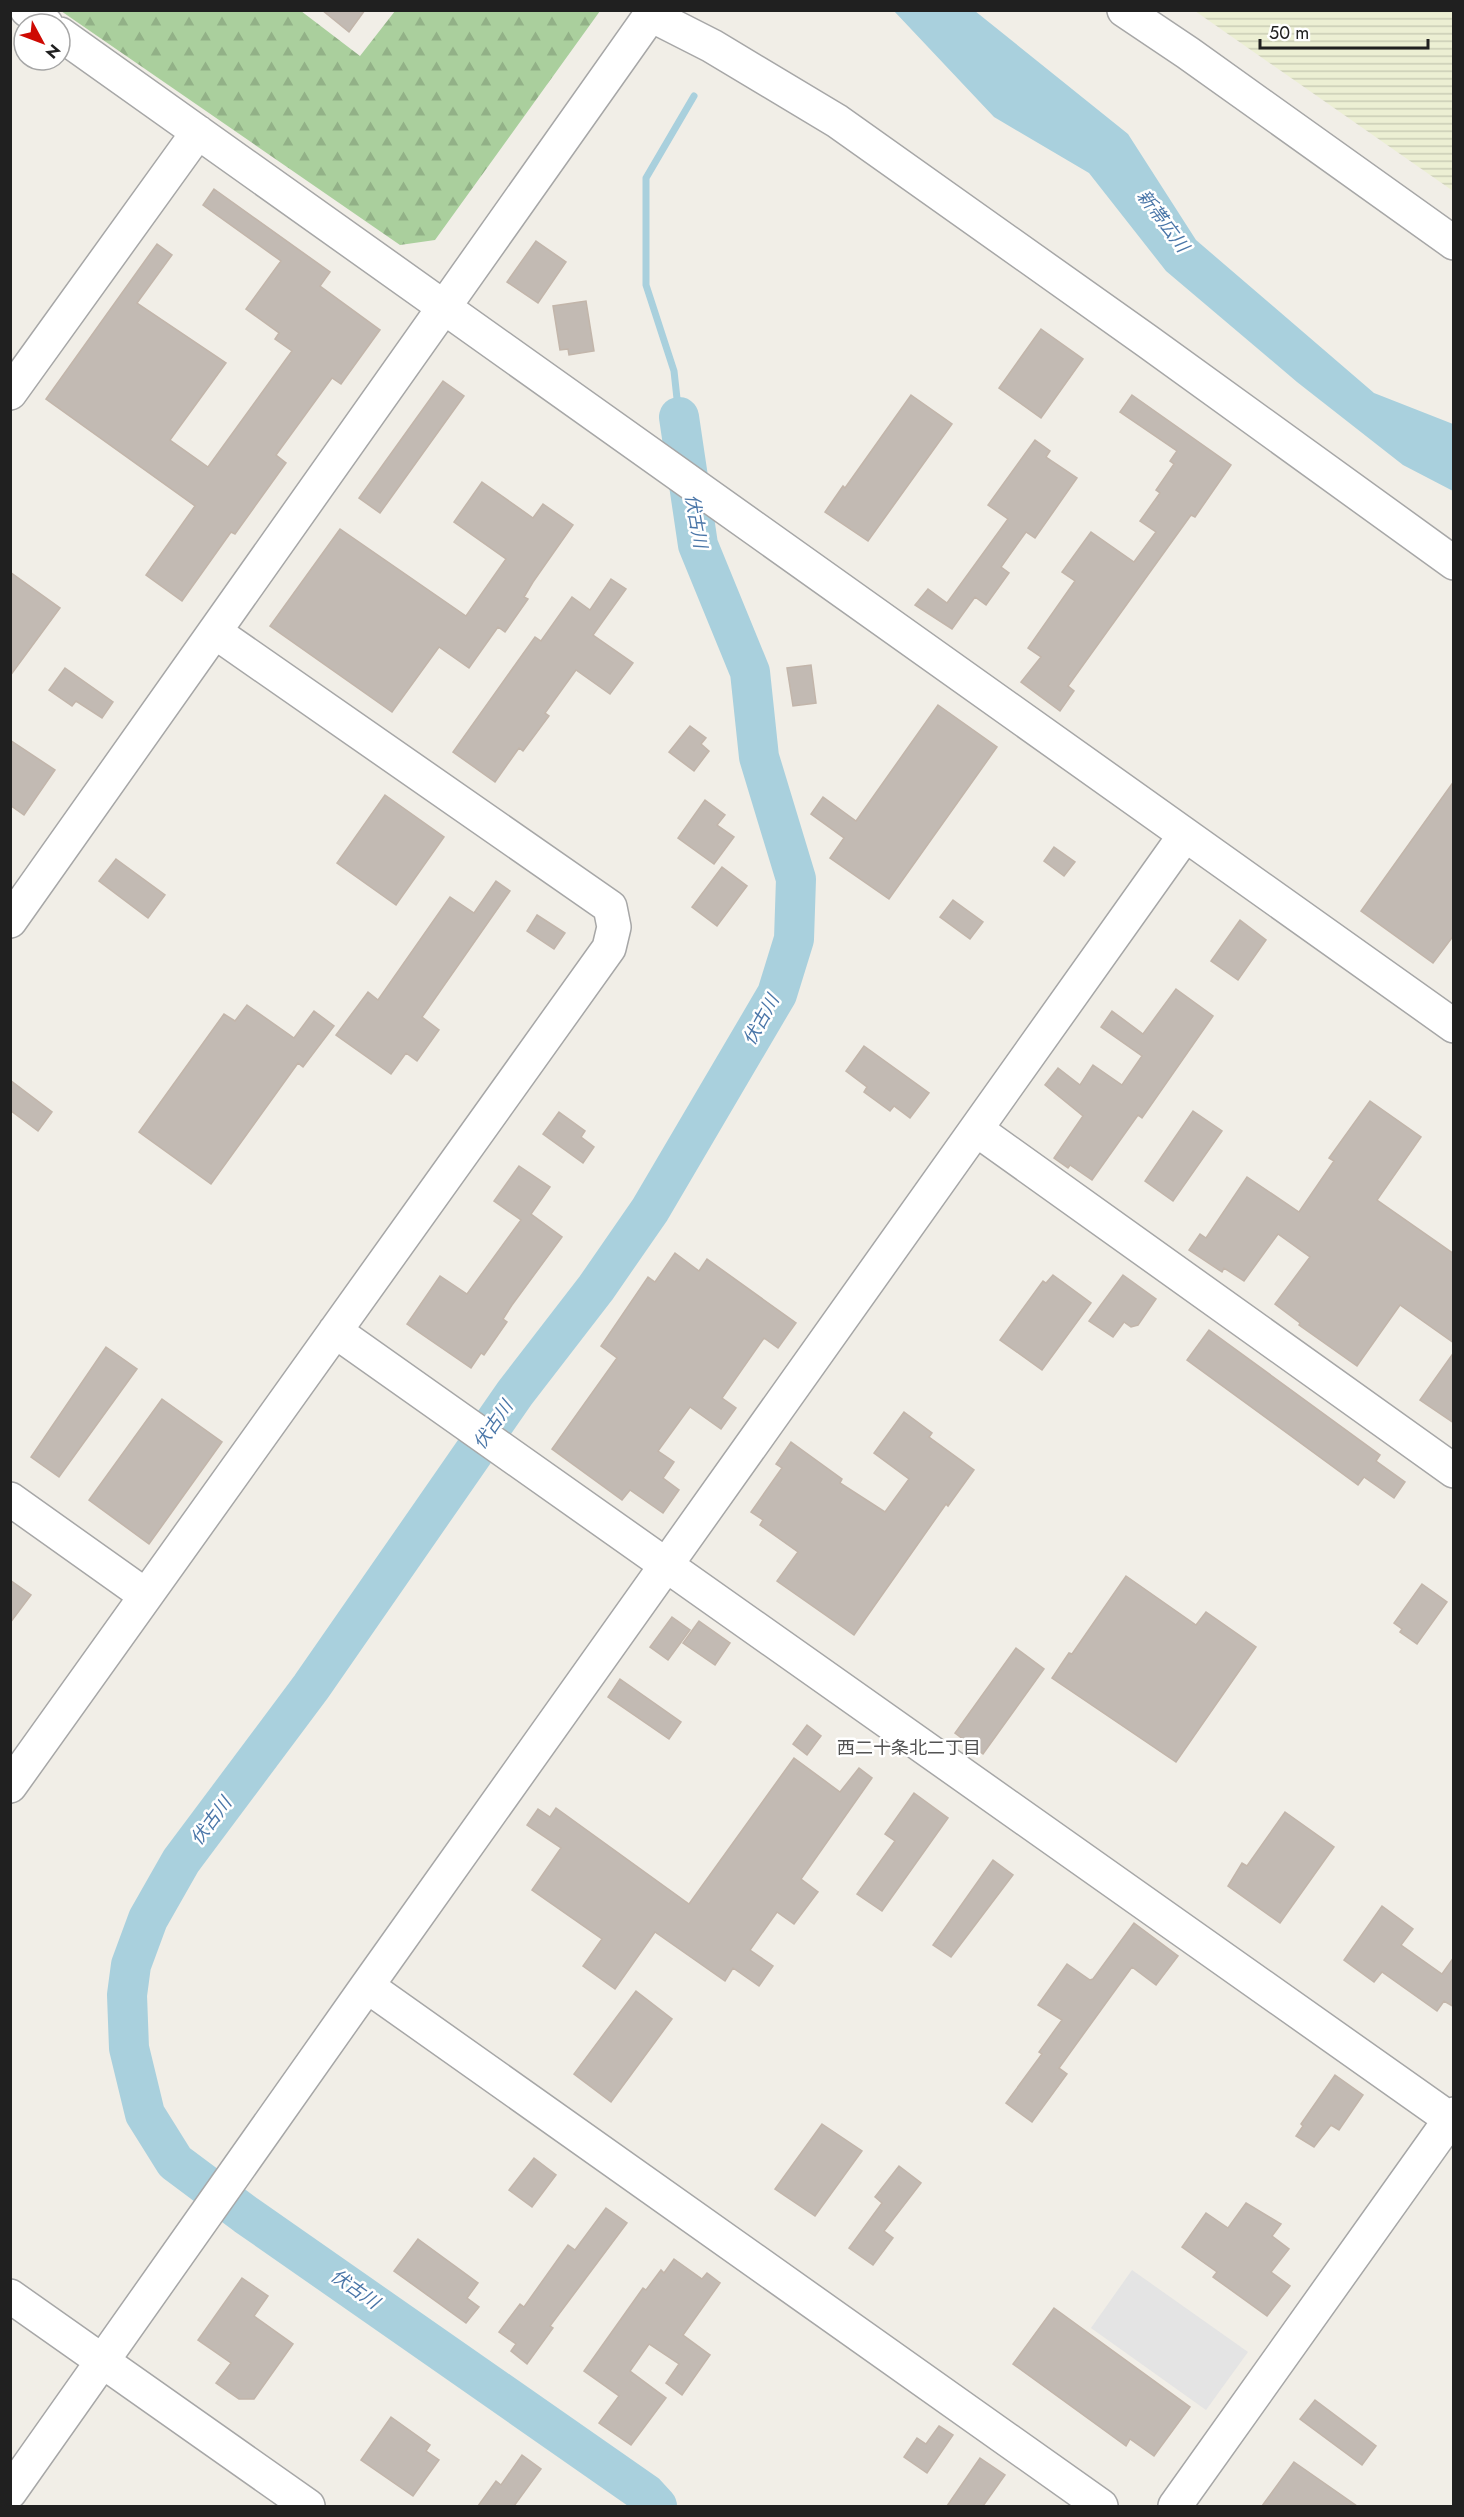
<svg xmlns="http://www.w3.org/2000/svg" width="1464" height="2517" viewBox="0 0 1464 2517" font-family="Jost,'Noto Sans JP',sans-serif">
  <style>
    .farmland { fill: url(#farmland-rules) }
    .forest { fill: url(#forest-firs) }
    .parking { fill: #e4e4e4 }
    .water { fill: #a9d0dd }
    .lines { fill: none; stroke-linecap: round; stroke-linejoin: round }
    .stream { stroke: #a9d0dd; stroke-width: 7 }
    .river { stroke: #a9d0dd; stroke-width: 40 }
    .building { fill: #c2bab3; stroke: #c2b5aa; stroke-width: 1.5 }
    .minor-casing { stroke: #a7a7a7; stroke-width: 36 }
    .minor { stroke: #fff; stroke-width: 33 }
    .labels { text-anchor: middle; dominant-baseline: central; stroke-width: 5; stroke-linejoin: round; paint-order: stroke }
    .water-label { font-size: 18px; font-style: italic; fill: #4a76a8; stroke: #fff }
    .neighbourhood-label { font-size: 18px; fill: #535353; stroke: #fff }
  </style>
  <defs>
    <pattern id="farmland-rules" width="6" height="5" patternUnits="userSpaceOnUse" patternTransform="scale(1.5)"><rect width="6" height="5" fill="#ecefd3"/><path d="M0 2.5h6" fill="none" stroke="#cacdb5"/></pattern>
    <pattern id="forest-firs" width="22" height="20" patternUnits="userSpaceOnUse" patternTransform="scale(1.5)"><rect width="22" height="20" fill="#aacf9d"/><path d="M5 1l3.5 6h-7zM16 11l3.5 6h-7z" fill="#92b187"/></pattern>
  </defs>
  <rect width="100%" height="100%" fill="#f1eee7"/>
  <path class="farmland" d="M1195,11H1453V191Z"/>
  <path class="forest" d="M61,11H301L360,56L395,11H600L435,240L400,245Z"/>
  <path class="parking" d="M1132,2270L1248,2352L1206,2410L1091,2328Z"/>
  <path class="water" d="M894,11H975L1128,134L1196,240L1374,393L1453,424V491L1403,465L1297,382L1166,271L1089,173L994,117Z"/>
  <g class="lines">
    <path class="stream" d="M679,417L674,371L646,285V178L694,96"/>
    <path class="river" d="M657,2506L646,2494L246,2215L175,2162L145,2114L129,2048L127,1995L131,1965L148,1919L181,1861L311,1687L515,1393L596,1288L650,1210L777,994L794,939L796,879L759,757L750,672L698,545L679,417"/>
  </g>
  <path class="building" d="M322,10H365L349,32Z
    M214,189L330,272L320,286L380,330L341,384L332,378L276,455L286,463L235,534L231,532L182,601L146,575L195,506L46,399L157,244L172,255L137,303L226,363L170,440L208,467L292,351L275,339L279,333L246,309L281,261L203,205Z
    M536,241L566,262L538,303L507,282Z
    M586,301L594,351L569,355L568,349L560,350L553,306Z
    M1041,329L1083,359L1041,418L999,388Z
    M443,381L464,396L380,513L359,498Z
    M911,395L952,424L868,541L825,512L843,486L845,488Z
    M1132,395L1231,465L1195,517L1191,515L1068,686L1074,691L1060,711L1021,682L1041,657L1028,648L1075,581L1062,572L1091,532L1134,562L1156,532L1140,521L1160,493L1156,490L1174,464L1170,461L1177,451L1120,412Z
    M1035,440L1050,451L1046,457L1077,478L1035,538L1026,532L1001,567L1009,573L986,605L975,597L952,629L915,605L928,589L947,603L1008,519L988,505Z
    M482,482L533,518L543,504L573,525L533,582L524,597L528,599L505,632L498,627L469,668L439,647L392,712L270,626L340,529L466,616L506,559L454,522Z
    M10,572L60,608L10,676Z
    M611,579L626,589L593,635L633,663L610,694L576,670L545,713L549,716L523,751L519,748L495,782L453,752L535,637L541,641L572,597L590,610Z
    M811,665L816,703L793,706L787,668Z
    M65,668L113,702L102,718L76,701L72,706L49,690Z
    M938,705L997,747L889,899L830,858L844,838L811,814L823,797L856,821Z
    M690,726L706,738L701,744L709,751L694,771L669,752Z
    M10,740L55,770L24,815L10,805Z
    M1454,781V935L1433,963L1361,911Z
    M385,795L444,837L396,905L337,863Z
    M705,800L725,815L717,825L734,837L714,864L678,838Z
    M1054,847L1075,862L1064,876L1044,861Z
    M116,859L165,895L148,918L99,881Z
    M722,867L747,886L717,926L692,907Z
    M496,881L510,891L422,1017L439,1030L417,1061L406,1053L391,1074L336,1035L368,992L378,1000L450,897L474,913Z
    M953,900L983,922L970,939L940,917Z
    M537,915L565,933L554,949L527,931Z
    M1240,920L1266,940L1238,980L1211,961Z
    M1176,989L1213,1016L1142,1118L1138,1115L1092,1180L1070,1165L1068,1168L1054,1158L1083,1116L1045,1085L1058,1068L1080,1085L1093,1065L1122,1085L1142,1056L1101,1027L1112,1011L1143,1034Z
    M247,1005L294,1038L314,1011L334,1026L303,1067L298,1063L211,1184L139,1132L224,1014L235,1021Z
    M864,1046L929,1093L910,1118L894,1106L890,1111L864,1092L867,1087L846,1071Z
    M10,1080L52,1112L38,1131L10,1110Z
    M1370,1101L1421,1137L1377,1200L1454,1254V1343L1400,1305L1357,1366L1299,1325L1300,1323L1275,1304L1310,1257L1278,1234L1244,1281L1224,1268L1222,1272L1189,1250L1200,1234L1206,1238L1247,1177L1299,1212L1334,1161L1329,1158Z
    M1193,1111L1222,1131L1173,1201L1145,1181Z
    M559,1112L585,1131L581,1137L594,1147L583,1163L543,1134Z
    M519,1166L550,1187L531,1214L562,1237L512,1305L503,1319L507,1322L484,1355L481,1353L471,1368L407,1324L440,1276L467,1294L521,1220L494,1201Z
    M675,1253L699,1271L707,1259L796,1323L778,1348L764,1338L722,1398L736,1408L721,1429L690,1407L658,1451L674,1462L663,1478L679,1490L663,1513L630,1490L622,1500L552,1449L617,1358L601,1346L648,1277L655,1282Z
    M1053,1275L1091,1303L1042,1370L1000,1340L1043,1281L1046,1283Z
    M1123,1275L1156,1299L1138,1325L1131,1327L1124,1322L1113,1337L1089,1321Z
    M1209,1330L1380,1455L1376,1461L1405,1482L1394,1498L1364,1477L1358,1485L1187,1360Z
    M106,1347L137,1369L59,1477L31,1457Z
    M1454,1352V1423L1420,1400Z
    M162,1399L222,1442L149,1544L89,1500Z
    M904,1412L932,1433L929,1437L974,1470L948,1506L946,1504L854,1635L777,1581L798,1552L760,1525L763,1520L751,1512L782,1468L776,1464L791,1442L842,1479L840,1483L885,1512L909,1479L874,1453Z
    M1126,1576L1196,1625L1206,1612L1256,1647L1176,1762L1052,1678L1069,1653L1072,1654Z
    M10,1580L31,1595L10,1623Z
    M1422,1584L1447,1602L1417,1644L1400,1632L1402,1629L1394,1623Z
    M672,1617L690,1630L668,1660L650,1647Z
    M699,1621L730,1643L715,1665L683,1643Z
    M1016,1648L1044,1669L983,1754L955,1733Z
    M620,1679L681,1722L669,1739L608,1697Z
    M807,1725L821,1736L807,1755L793,1744Z
    M794,1758L840,1792L859,1768L872,1778L801,1879L818,1892L794,1924L777,1912L750,1950L773,1966L759,1986L733,1968L725,1981L655,1932L615,1989L583,1966L602,1939L532,1890L561,1848L527,1825L538,1809L550,1817L556,1808L689,1904Z
    M914,1793L948,1818L882,1911L857,1894L895,1841L885,1834Z
    M1285,1812L1334,1847L1280,1923L1228,1886L1242,1863L1247,1866Z
    M993,1860L1013,1875L951,1957L933,1945Z
    M1382,1906L1413,1929L1401,1945L1442,1974L1454,1957V2007L1444,2001L1437,2011L1382,1972L1374,1982L1344,1960Z
    M1134,1923L1178,1956L1156,1985L1132,1967L1059,2068L1067,2074L1032,2122L1006,2103L1042,2054L1039,2052L1062,2020L1038,2005L1067,1964L1090,1980L1093,1979Z
    M636,1991L672,2019L611,2102L574,2074Z
    M1335,2075L1363,2095L1339,2130L1331,2125L1314,2147L1296,2136L1303,2126L1301,2124Z
    M822,2124L862,2151L815,2216L775,2189Z
    M534,2158L556,2175L532,2207L509,2190Z
    M899,2166L921,2183L884,2231L893,2238L873,2265L849,2248L882,2203L875,2197Z
    M1246,2203L1281,2224L1272,2236L1289,2249L1271,2272L1290,2286L1267,2316L1213,2277L1217,2272L1182,2247L1206,2213L1228,2228Z
    M606,2208L627,2223L550,2326L553,2328L527,2364L511,2351L516,2344L499,2332L520,2304L524,2307L568,2245L575,2250Z
    M418,2239L478,2283L467,2298L479,2307L466,2323L394,2271Z
    M674,2259L702,2279L707,2273L720,2283L683,2335L710,2355L682,2395L666,2383L679,2364L649,2344L630,2371L666,2398L631,2445L599,2423L619,2396L584,2371L643,2288L646,2290L661,2270L664,2273Z
    M242,2278L268,2296L254,2316L293,2344L254,2399H239L216,2383L231,2363L198,2340Z
    M1054,2308L1190,2407L1154,2456L1130,2439L1126,2446L1013,2364Z
    M1315,2400L1376,2446L1362,2465L1300,2419Z
    M391,2417L430,2445L426,2451L439,2460L413,2496L361,2460Z
    M939,2426L953,2435L927,2473L904,2457L917,2438L926,2444Z
    M522,2455L541,2469L514,2506H478L496,2481L501,2485Z
    M980,2458L1005,2475L983,2506H947Z
    M1294,2462L1357,2506H1262Z"/>
  <g class="lines">
    <defs>
      <path id="minor" d="M27,10L46,24
        M1124,10L1188,53L1454,243
        M651,15L712,46L837,121L1147,341L1454,563
        M60,34L1454,1026
        M10,393L198,132
        M10,921L654,10
        M977,1130L1454,1471
        M335,1331L1450,2119
        M10,1499L145,1595
        M10,1786L609,948L614,927L610,907L215,632
        M367,1986L1101,2506
        M10,2296L308,2506
        M10,2492L367,1986L1185,835
        M1175,2506L1454,2114"/>
    </defs>
    <use href="#minor" class="minor-casing"/>
    <use href="#minor" class="minor"/>
  </g>
  <g class="labels">
    <g class="water-label">
      <text transform="translate(1163 221) rotate(53)">新帯広川</text>
      <text transform="translate(696 521) rotate(80)">伏古川</text>
      <text transform="translate(761 1020) rotate(-61)">伏古川</text>
      <text transform="translate(493 1425) rotate(-55)">伏古川</text>
      <text transform="translate(211 1821) rotate(-53)">伏古川</text>
      <text transform="translate(355 2289) rotate(35)">伏古川</text>
    </g>
    <g class="neighbourhood-label">
      <text x="909" y="1748">西二十条北二丁目</text>
    </g>
  </g>
  <rect width="1464" height="2517" fill="none" stroke="#202020" stroke-width="24"/>
  <g transform="translate(42 42) rotate(131)"><circle r="28" fill="#ffffff" stroke="#a6a6a6" stroke-width="1.5"/>
  <path d="M0-4.5L10 22L0 15L-10 22Z" fill="#ce0a03"/>
  <text y="-9" font-size="16" font-weight="bold" text-anchor="middle" fill="#202020">N</text>
  </g>
  <path d="M1260 39v9h168v-9" fill="none" stroke="#202020" stroke-width="3"/>
  <text x="1269" y="39" font-size="18" fill="#202020" stroke="#ffffff" stroke-width="4.5" paint-order="stroke">50 m</text>
</svg>
